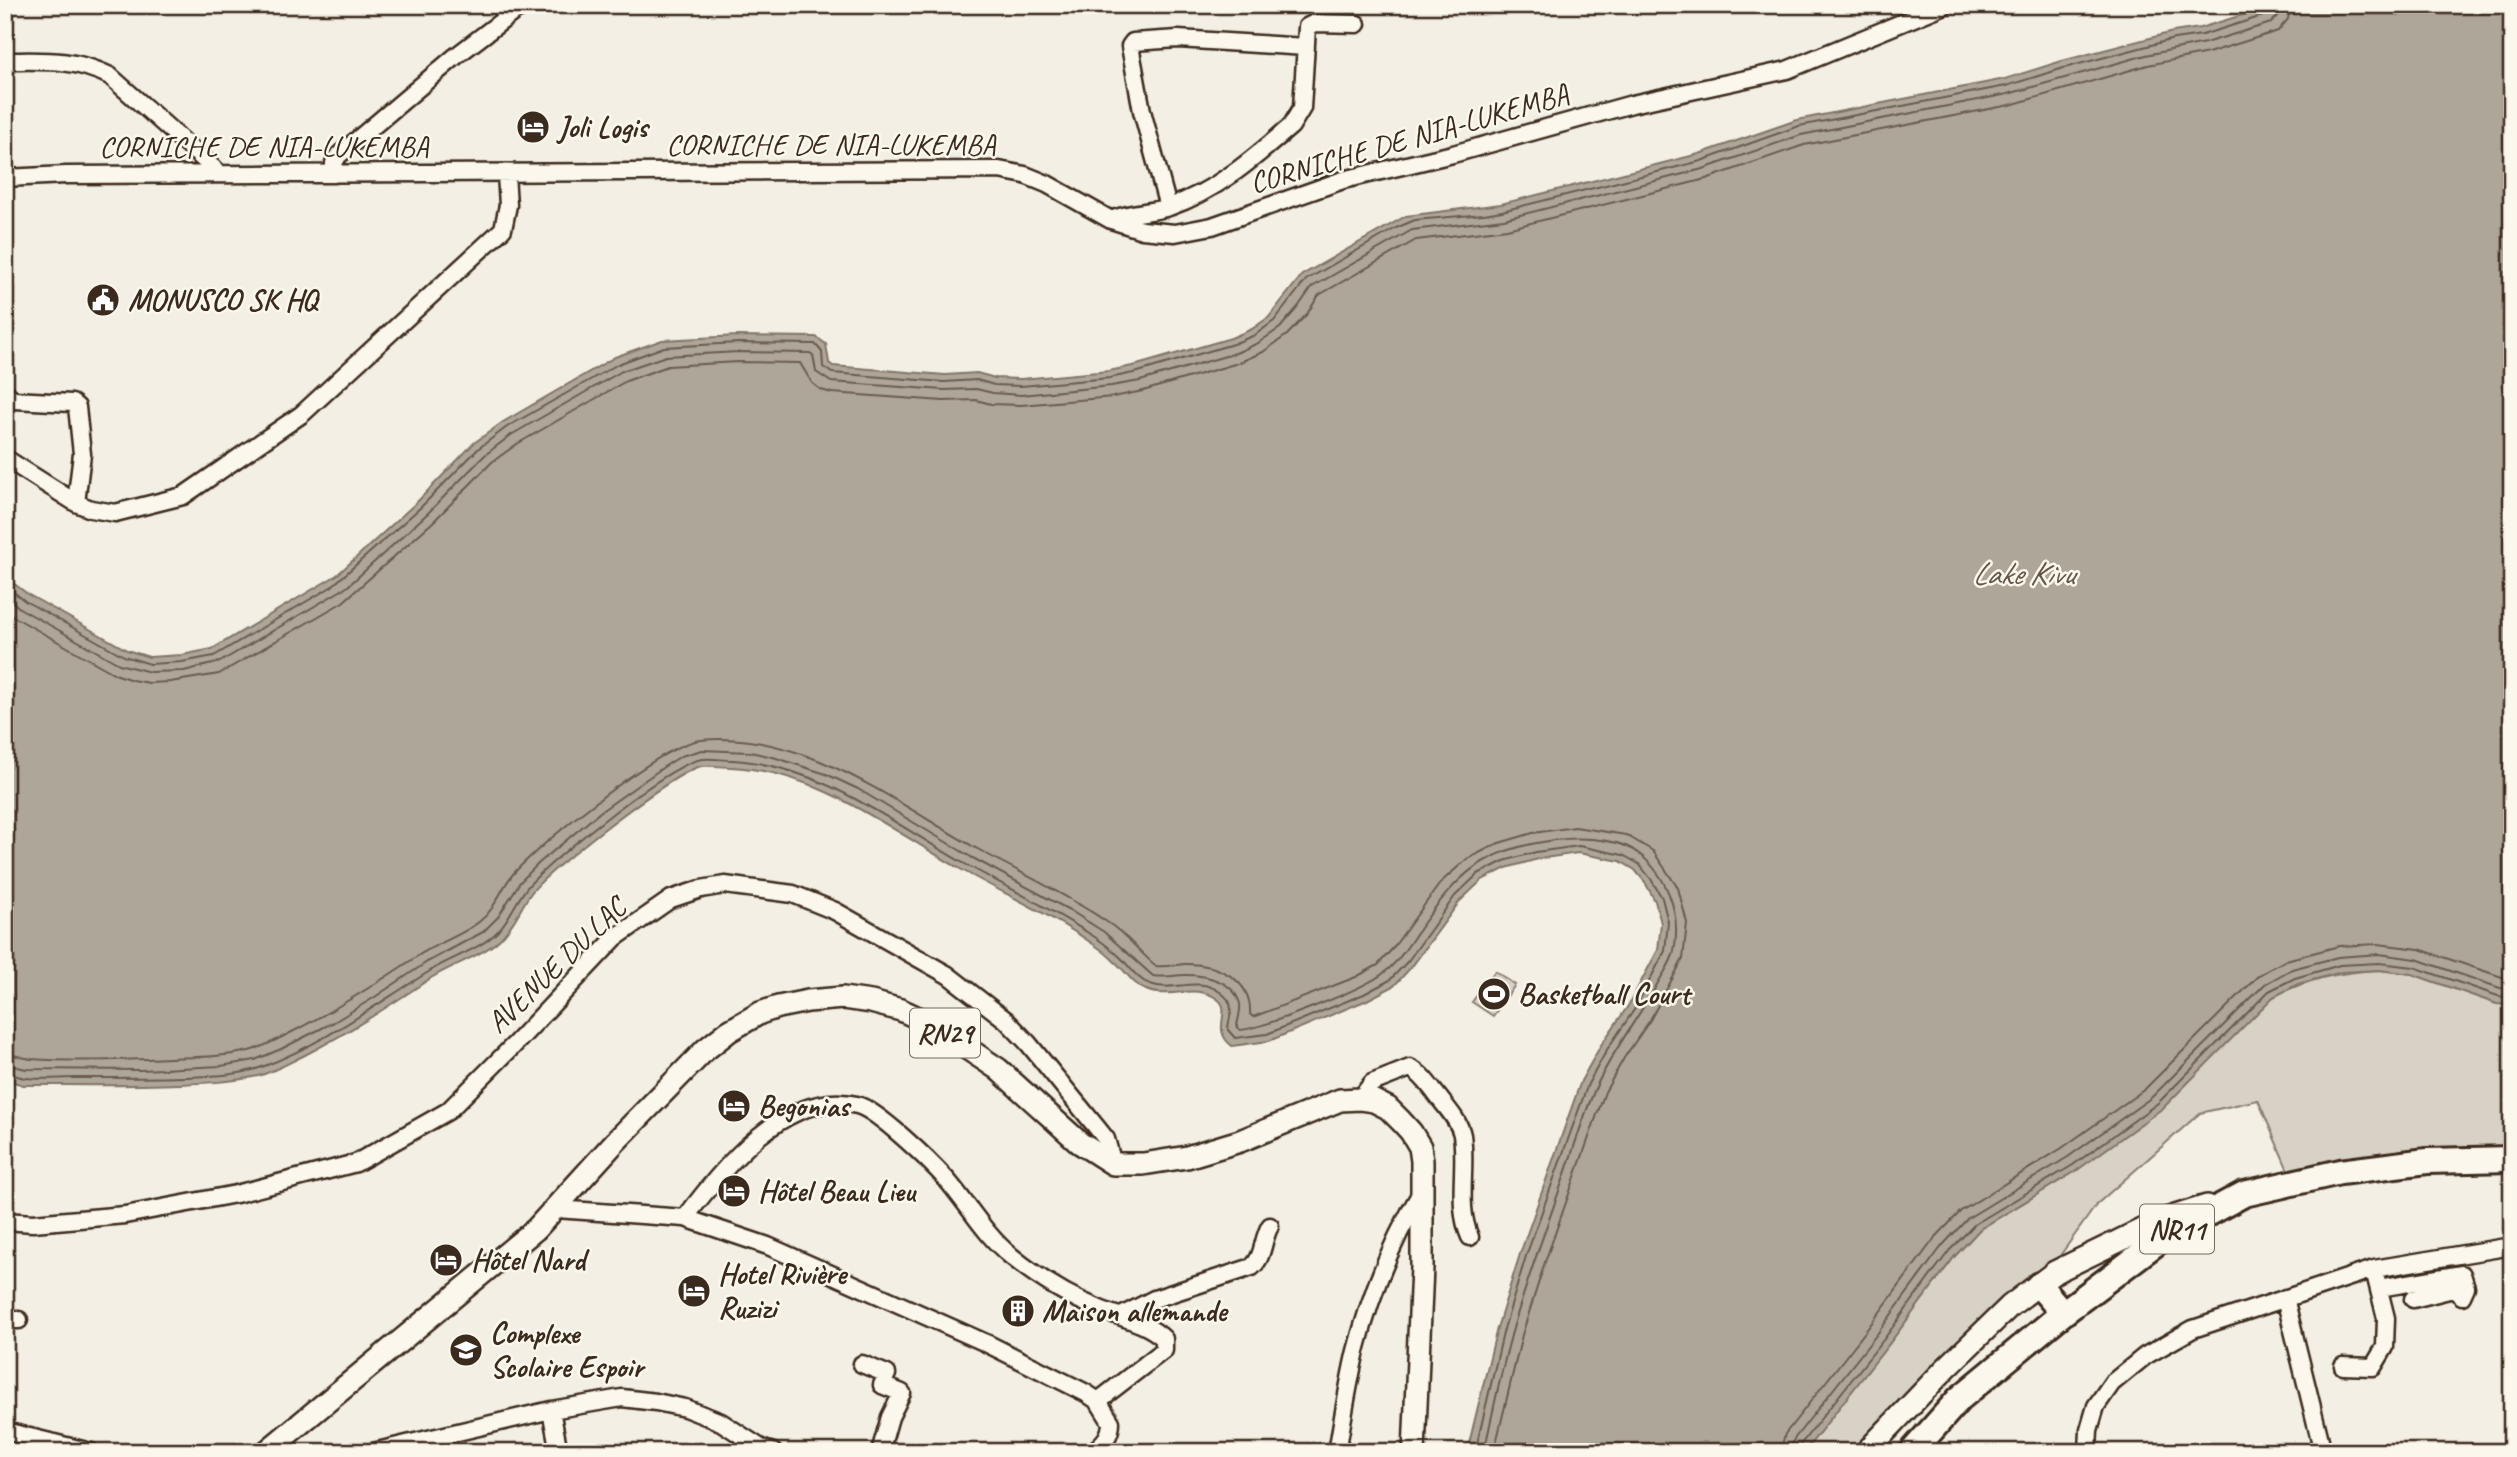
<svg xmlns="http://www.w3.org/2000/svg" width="2517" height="1457" viewBox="0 0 2517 1457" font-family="Caveat,sans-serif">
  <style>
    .green { fill: #d8d1c6; stroke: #8a7e72; stroke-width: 2 }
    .water { fill: #afa69a; stroke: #817468; stroke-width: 2 }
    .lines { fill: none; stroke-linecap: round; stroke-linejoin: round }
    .shore { stroke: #695c50; stroke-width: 2 }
    .minor-casing { stroke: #3b2a1e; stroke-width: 21 }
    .major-casing { stroke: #3b2a1e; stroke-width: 26 }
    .highway-casing { stroke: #3b2a1e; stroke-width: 30 }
    .minor { stroke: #fbf7ec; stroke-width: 16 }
    .major { stroke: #fbf7ec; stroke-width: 21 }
    .highway { stroke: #fbf7ec; stroke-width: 24 }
    .labels { text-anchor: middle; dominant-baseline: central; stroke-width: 5; stroke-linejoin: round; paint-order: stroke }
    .shield { fill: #fbf7ec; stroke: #75685c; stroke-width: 2 }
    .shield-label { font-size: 28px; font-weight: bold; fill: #3b2a1e }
    .poi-label { font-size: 30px; font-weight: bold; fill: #3b2a1e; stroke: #fbf7ec; text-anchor: start }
    .street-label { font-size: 30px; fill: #3b2a1e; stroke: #fbf7ec }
    .water-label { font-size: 32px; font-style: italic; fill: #645549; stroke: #fbf7ec }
  </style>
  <rect width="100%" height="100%" fill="#f3efe4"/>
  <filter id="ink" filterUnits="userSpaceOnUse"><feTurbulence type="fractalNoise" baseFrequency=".0143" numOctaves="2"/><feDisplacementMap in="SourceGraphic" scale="14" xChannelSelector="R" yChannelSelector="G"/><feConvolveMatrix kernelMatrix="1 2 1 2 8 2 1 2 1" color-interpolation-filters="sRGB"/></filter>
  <g filter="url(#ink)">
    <path class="green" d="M2379,970L2412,974L2497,1004L2512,1005V1159L2293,1182L2258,1100L2200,1113L2097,1204L2039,1285L1866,1452H1804L1889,1344L1955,1256L1980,1229L2076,1171L2273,997C2307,979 2340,972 2379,970Z
      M1495,971L1515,985L1493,1016L1472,1002Z"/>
    <path class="water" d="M2275,5H2512V1005L2497,1004L2412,974L2379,970L2342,972L2298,984L2273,997L2163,1108L2076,1171L1980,1229L1955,1256L1889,1344L1804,1452H1467L1497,1328L1520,1254L1581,1081L1601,1045L1628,1006L1658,950L1661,923L1655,901L1645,882L1635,870L1620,861L1578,853L1538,859L1506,868L1482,880L1460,901L1413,965L1394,986L1367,1000L1269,1041L1232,1046C1209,1028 1235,1010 1216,998C1194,983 1169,1000 1146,990C1133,985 1126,971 1115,962C1108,955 1101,949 1093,944C1052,915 1006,895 962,870C889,829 818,771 731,767C722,767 711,765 702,766C676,770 549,869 531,893C520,908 514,926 499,940C480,957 453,964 431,978C389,1006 348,1033 303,1056C289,1063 273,1072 258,1076C232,1082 206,1083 180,1084C128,1086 75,1085 23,1085L5,1079V577L29,595L127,650L149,657L182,655L212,649L337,575L417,502L474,443L503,422L615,357L662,340L738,336L816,337L826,344L829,363L833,366L945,375L977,373L995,378L1021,379L1109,371L1137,365L1231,338L1252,329L1269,317L1302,275L1406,216L1501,204L1699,154L1797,120L2005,79L2062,61L2173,32L2200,28Z"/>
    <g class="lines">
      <path class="shore" d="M5,585L25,601L124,656L150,664L182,662L214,656L331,587L421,507L479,448L507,427L618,364L664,347L738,343L815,344L822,352L823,367L832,373L944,382L977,380L994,385L1021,386L1110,378L1138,372L1233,344L1255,335L1274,321L1306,280L1396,228L1415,220L1484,214L1502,211L1701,161L1799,126L2006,86L2064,68L2174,39L2202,35L2266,15L2271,12L2272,5
        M5,596L21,609L119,664L150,672L184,671L220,662L347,587L428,513L485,455L511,435L622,371L666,356L738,352L810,353L813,355L816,372L831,382L944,390L976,389L993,393L1021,395L1111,386L1140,381L1236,353L1258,343L1280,328L1298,307L1312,287L1412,230L1504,219L1703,169L1801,135L2008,94L2146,55L2205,43L2271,23L2278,16L2281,5
        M5,609L16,618L115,674L132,680L149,683L170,682L219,674L343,602L434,521L492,462L517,444L626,381L668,366L738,362L800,363L812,383L821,390L832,393L943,401L976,400L991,404L1021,405L1113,397L1143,391L1238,363L1263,352L1287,335L1307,314L1319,295L1416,240L1507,229L1706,179L1804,145L2010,105L2148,65L2208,53L2278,31L2288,19L2291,5
        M5,1054C14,1054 22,1058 31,1059C77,1062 124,1060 170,1058C197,1057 223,1057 249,1051C264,1047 278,1039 292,1032C335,1010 376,984 416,957C436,943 462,936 480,921C496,909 501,887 514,873C542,842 663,743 701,740C803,730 891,800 974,847C1018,872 1065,893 1107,922C1126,934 1139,952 1156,966C1166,967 1174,965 1184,964C1215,963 1252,978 1250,1014L1253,1017L1356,977L1378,965L1393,948L1441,882L1467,859L1499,843L1533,833L1575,827L1626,835L1653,851L1678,888L1687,923L1683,959L1650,1020L1624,1058L1605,1092L1545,1262L1522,1335L1494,1452
        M5,1064L26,1069L141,1070L221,1066L255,1060L281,1049L334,1022L375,997L427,962L483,932L498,917L520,882L539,863L600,812L665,766L681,756L702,750L750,752L773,757L826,774L858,789L971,857L1071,911L1104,932L1153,976C1164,978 1174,975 1186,975C1206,975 1234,981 1240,1004C1241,1011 1238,1019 1237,1026L1240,1030C1266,1027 1365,989 1385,972C1399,961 1410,943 1420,928C1461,871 1483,850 1555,840C1577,837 1612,838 1632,849C1666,870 1682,913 1674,951C1672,962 1664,972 1659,981C1639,1017 1613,1050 1596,1087C1583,1116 1574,1148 1564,1177C1546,1228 1527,1279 1512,1332C1501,1371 1493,1412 1484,1452
        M5,1073C12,1074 19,1077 26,1078C42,1080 60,1078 76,1078C112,1078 148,1078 184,1077C209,1076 238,1076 262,1067C323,1044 375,1005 430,971C451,957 480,950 498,931C511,917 517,898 530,884C555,857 671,762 703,759C712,758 723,760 732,760C820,765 891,822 965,864C1007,887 1050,908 1090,934C1100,940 1110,948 1119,956C1129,965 1137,980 1150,984C1174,993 1196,975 1220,992C1226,996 1231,1002 1231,1009C1231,1016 1228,1023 1228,1030L1235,1038L1267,1034L1364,994L1390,980L1408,961L1455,896L1478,874L1504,861L1536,852L1579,846L1623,855L1639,864L1651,879L1662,898L1668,922L1665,951L1634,1010L1608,1048L1588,1084L1526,1256L1504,1329L1475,1452
        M1780,1452L1785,1434L1868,1328L1934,1239L1961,1211L2062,1148L2145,1089L2259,975L2286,960L2309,954L2339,946L2378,944L2419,949L2502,977L2512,978
        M1790,1452L1794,1439L1877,1334L1942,1246L1968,1218L2068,1157L2152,1097L2265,984L2292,969L2338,957L2379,954L2416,959L2500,988L2512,989
        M1799,1452L1800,1445L1884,1339L1949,1251L1975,1224L2073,1165L2158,1103L2269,991L2295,978L2340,965L2379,963L2414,967L2498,996L2512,998"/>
      <defs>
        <path id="minor" d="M5,61C45,61 73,58 110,76L220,174
          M334,174V163L338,156L456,56L515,11L528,5
          M5,178L66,175L999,170L1025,175L1047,184L1111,220L1142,230L1175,233L1212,226L1343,180L1453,154L1632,104L1787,70L1945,5
          M1168,207L1142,111L1130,46L1133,42L1178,39L1306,47
          M1111,220C1129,212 1149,213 1169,207C1217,191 1254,158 1291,126L1302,108L1307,27L1315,23L1357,24
          M5,392L14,400L72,403L77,407L82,454L76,503
          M5,458L76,503L91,509L115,513L183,496L302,414L503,229L508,205L506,174
          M1360,1099L1372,1083L1410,1068C1421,1073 1429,1085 1436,1094C1445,1106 1459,1120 1462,1135C1467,1168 1456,1206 1470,1237
          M556,1209L685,1218C722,1169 786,1088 857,1105C876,1109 931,1162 946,1179C968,1204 985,1235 1011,1256C1038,1278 1069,1297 1102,1310C1122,1318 1148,1323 1164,1339V1350L1098,1401
          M685,1218L768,1246L986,1343L1086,1393L1098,1401L1111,1422C1111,1436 1103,1444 1092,1452
          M5,1221L33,1223L125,1215L236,1194L356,1163L448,1111L514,1045L615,938L671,899L701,889L725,885L793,894L835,911L948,975L1006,1020L1028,1043L1098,1129L1106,1139L1113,1164
          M2379,1288L2462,1274L2466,1287L2462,1296L2453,1289L2413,1299
          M2285,1298L2323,1452
          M1123,1315L1154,1299L1252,1267C1264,1257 1262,1240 1270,1226
          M5,1320H19
          M862,1364L887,1374L882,1385L902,1393L890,1417L880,1452
          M2343,1366L2373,1367L2385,1347L2386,1318L2376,1278
          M551,1410L559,1452
          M5,1431L91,1452
          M373,1452L551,1410L622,1398L656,1402L685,1408L721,1422L761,1448L773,1452
          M1337,1452C1343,1418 1348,1384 1356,1351C1370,1296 1393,1239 1422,1191
          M2088,1452L2089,1430L2096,1406L2112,1383L2145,1356L2193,1329L2374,1269L2512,1246"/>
        <path id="major" d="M266,1452L536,1229L615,1142L705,1050L729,1031L760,1013L778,1007L808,1001L843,998L871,1002L901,1010L929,1023L998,1069L1080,1143L1113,1164H1143L1187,1157L1240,1141L1340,1100L1360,1099L1374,1101L1388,1108L1401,1121L1411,1132L1420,1147L1422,1161V1267L1414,1452
          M1866,1452L1946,1368L2010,1306L2055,1272L2160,1221L2207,1206"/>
        <path id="highway" d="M2039,1285L2063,1313
          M1912,1452L1959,1399L2063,1313L2164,1237L2244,1194L2340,1172L2427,1161L2512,1159"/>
      </defs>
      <use href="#minor" class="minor-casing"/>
      <use href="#major" class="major-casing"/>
      <use href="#highway" class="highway-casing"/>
      <use href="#minor" class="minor"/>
      <use href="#major" class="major"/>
      <use href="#highway" class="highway"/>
    </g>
  </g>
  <defs>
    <symbol id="hotel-disc" viewBox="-11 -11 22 22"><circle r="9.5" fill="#3b2a1e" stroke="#fbf7ec"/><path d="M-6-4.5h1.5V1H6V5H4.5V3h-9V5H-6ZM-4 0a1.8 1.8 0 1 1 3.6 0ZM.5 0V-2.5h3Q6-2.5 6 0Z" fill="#fff"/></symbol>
    <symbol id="civic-disc" viewBox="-11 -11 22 22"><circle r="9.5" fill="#3b2a1e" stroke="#fbf7ec"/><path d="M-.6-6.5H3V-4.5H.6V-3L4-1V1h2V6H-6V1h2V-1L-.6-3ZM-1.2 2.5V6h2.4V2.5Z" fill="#fff"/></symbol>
    <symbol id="stadium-disc" viewBox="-11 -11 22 22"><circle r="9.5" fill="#3b2a1e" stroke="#fbf7ec"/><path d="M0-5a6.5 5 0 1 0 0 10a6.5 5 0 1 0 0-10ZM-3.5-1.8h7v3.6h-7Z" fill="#fff"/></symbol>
    <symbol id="building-disc" viewBox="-11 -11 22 22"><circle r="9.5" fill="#3b2a1e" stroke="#fbf7ec"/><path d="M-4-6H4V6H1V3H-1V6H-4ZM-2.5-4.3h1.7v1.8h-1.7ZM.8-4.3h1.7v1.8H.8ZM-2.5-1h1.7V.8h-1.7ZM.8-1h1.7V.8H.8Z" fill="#fff"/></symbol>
    <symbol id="school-disc" viewBox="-11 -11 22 22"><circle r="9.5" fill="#3b2a1e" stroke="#fbf7ec"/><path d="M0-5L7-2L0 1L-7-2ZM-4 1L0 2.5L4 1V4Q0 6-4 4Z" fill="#fff"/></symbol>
  </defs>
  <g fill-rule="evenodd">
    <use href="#hotel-disc" x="514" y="108" width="38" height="38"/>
    <use href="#civic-disc" x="84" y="281" width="38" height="38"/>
    <use href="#stadium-disc" x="1475" y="975" width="38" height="38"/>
    <use href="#hotel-disc" x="715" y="1087" width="38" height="38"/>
    <use href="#hotel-disc" x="715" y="1172" width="38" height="38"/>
    <use href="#hotel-disc" x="427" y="1241" width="38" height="38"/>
    <use href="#hotel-disc" x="675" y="1272" width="38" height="38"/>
    <use href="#building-disc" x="999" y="1292" width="38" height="38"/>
    <use href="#school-disc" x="447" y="1331" width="38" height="38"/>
  </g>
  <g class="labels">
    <g class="shield">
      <rect x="910" y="1008.5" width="70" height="49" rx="5"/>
      <rect x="2140" y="1204.5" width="74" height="49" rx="5"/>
    </g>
    <g class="shield-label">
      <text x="945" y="1033">RN29</text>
      <text x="2177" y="1229">NR11</text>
    </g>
    <g class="poi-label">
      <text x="558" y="127">Joli Logis</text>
      <text x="128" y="300">MONUSCO SK HQ</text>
      <text x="1518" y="994">Basketball Court</text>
      <text x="758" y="1106">Begonias</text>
      <text x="758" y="1191">Hôtel Beau Lieu</text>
      <text x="471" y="1260">Hôtel Nard</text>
      <text x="718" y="1274">Hotel Rivière<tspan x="718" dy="34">Ruzizi</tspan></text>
      <text x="1042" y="1311">Maison allemande</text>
      <text x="490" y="1333">Complexe<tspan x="490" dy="34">Scolaire Espoir</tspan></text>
    </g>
    <g class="street-label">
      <text transform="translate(1409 138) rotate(-16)">CORNICHE DE NIA-LUKEMBA</text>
      <text x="831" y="144">CORNICHE DE NIA-LUKEMBA</text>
      <text x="264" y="146">CORNICHE DE NIA-LUKEMBA</text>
      <text transform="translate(556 965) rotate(-44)">AVENUE DU LAC</text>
    </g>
    <g class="water-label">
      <text x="2023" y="573">Lake Kivu</text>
    </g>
  </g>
  <rect width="2517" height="1457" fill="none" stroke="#fbf7ec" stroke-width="28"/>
  <rect x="14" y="14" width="2489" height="1429" fill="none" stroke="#3b2a1e" stroke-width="2.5" filter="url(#ink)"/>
</svg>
